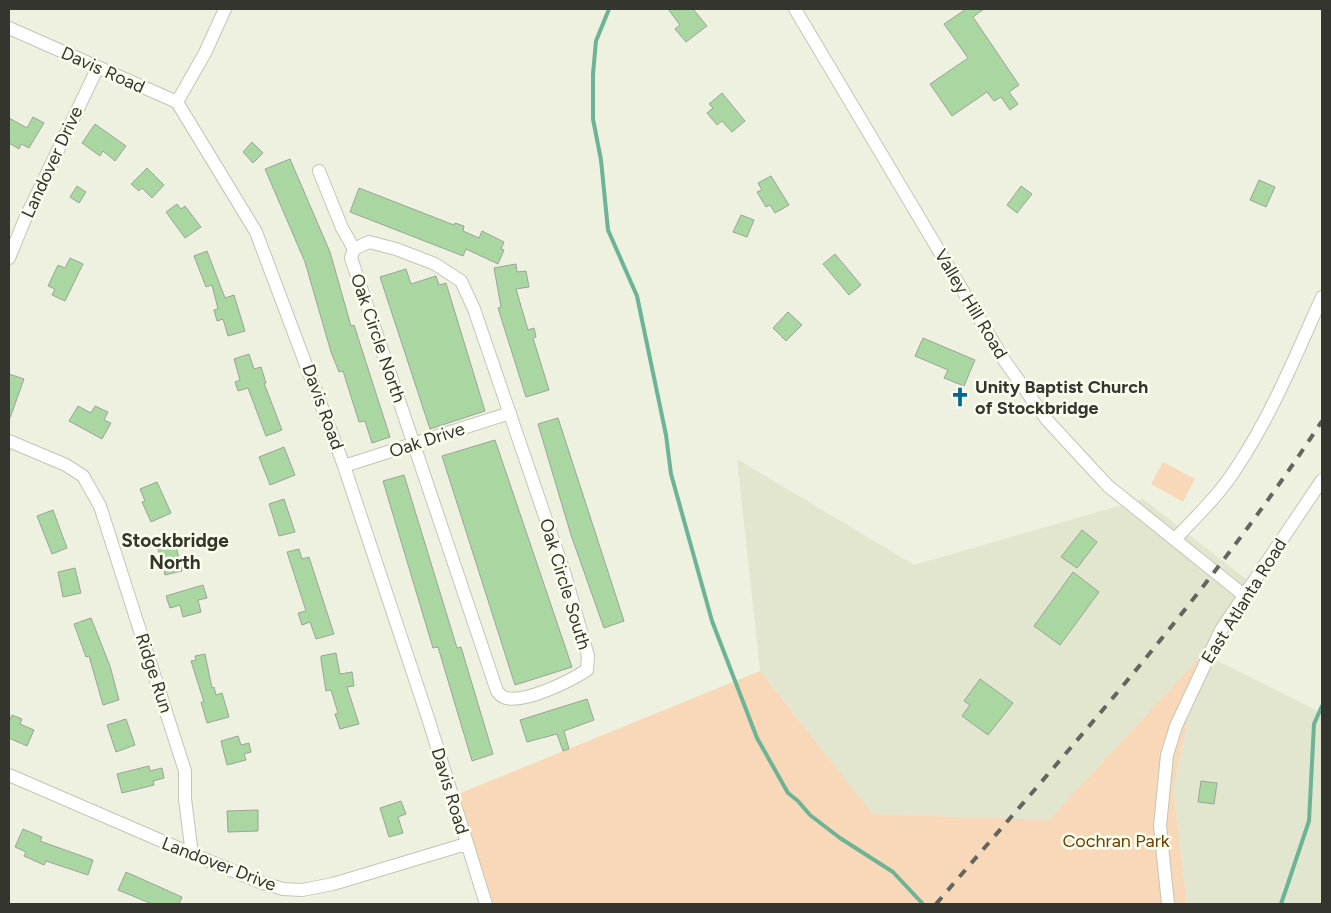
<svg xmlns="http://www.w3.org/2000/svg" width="1331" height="913" viewBox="0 0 1331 913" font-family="Figtree,sans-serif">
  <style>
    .built { fill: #e2e6cf }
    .green { fill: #f8d8b9 }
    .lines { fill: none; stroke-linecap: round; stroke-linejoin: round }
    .stream { stroke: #6cb495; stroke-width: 4 }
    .building { fill: #aad6a1; stroke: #9aa598 }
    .minor-casing { stroke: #c3c6b6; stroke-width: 14 }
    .minor { stroke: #fff; stroke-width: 12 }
    .rail { stroke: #64655c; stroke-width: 4; stroke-dasharray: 9 9; stroke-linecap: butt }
    .labels { text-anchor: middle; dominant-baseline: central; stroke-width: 5; stroke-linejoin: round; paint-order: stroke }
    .street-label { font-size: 18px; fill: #34352e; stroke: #fbfeee }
    .poi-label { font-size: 18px; font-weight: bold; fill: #34352e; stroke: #fbfeee; text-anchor: start }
    .park-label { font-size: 18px; fill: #6c3f00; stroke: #fbfeee }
    .neighbourhood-label { font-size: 19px; font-weight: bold; fill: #333528; stroke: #fbfeee }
  </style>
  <rect width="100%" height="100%" fill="#eef1e0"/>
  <path class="built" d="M737,459L914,565L1143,499L1254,585L1204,654L1322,713V904H1187L1173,788L1203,655L1049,820L873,814L760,671Z"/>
  <path class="green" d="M1163,462L1195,479L1183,502L1151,484Z
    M1203,654L1173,788L1187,904H490L458,794L760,671L873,814L1049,820Z"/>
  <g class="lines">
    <path class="stream" d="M609,9L596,41L593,74V119L601,160L608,230L637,296L666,435L671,474L712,621L757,738L788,793L798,801L810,815L840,838L893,872L922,903
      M1281,904L1309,821L1314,724L1322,706"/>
  </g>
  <path class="building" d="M668,9H693L707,26L686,42L675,29L680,25Z
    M966,9H984L973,17L1019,85L1009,92L1018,104L1010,110L1001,97L994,101L987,92L952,116L930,84L968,58L944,24Z
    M722,93L745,121L732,132L722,121L717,125L707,113L713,108L709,104Z
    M33,117L44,123L29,148L21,144L19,149L9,143V118L27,128Z
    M95,124L126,146L115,161L103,151L100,156L82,143Z
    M252,142L263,153L253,163L243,152Z
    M290,159L330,252L351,326L354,325L390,437L372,443L365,421L359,422L343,371L339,372L331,352L305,262L265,169Z
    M147,168L164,185L152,198L142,188L139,191L131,184Z
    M771,176L789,205L775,213L770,205L766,207L757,192L762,190L758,183Z
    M1259,180L1275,187L1266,207L1250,200Z
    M77,186L86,192L79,203L70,197Z
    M1021,186L1032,194L1017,213L1007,205Z
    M359,188L454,225L455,223L464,226L463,231L479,238L482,231L504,242L501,249L504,250L498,264L466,249L463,256L350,212Z
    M177,204L181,209L185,206L201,227L185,238L166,212Z
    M741,215L754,220L747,237L733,232Z
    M207,251L225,298L234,295L245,331L228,336L223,319L217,321L214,310L218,309L212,285L206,287L194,256Z
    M835,254L861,285L849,295L823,264Z
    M70,258L83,264L65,301L52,295L55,289L48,286L58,265L65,268Z
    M516,264L517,272L526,271L529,287L516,289L528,330L534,328L536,337L533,338L549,390L526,397L498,308L501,307L494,268Z
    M406,269L411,284L436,276L439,285L446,283L485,411L430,429L380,277Z
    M788,312L802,325L786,341L773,328Z
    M923,338L975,360L964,386L944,378L948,370L915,356Z
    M249,354L254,369L261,367L266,383H264L282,430L266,436L248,388L238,391L235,382L240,380L234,359Z
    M9,374L24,379L10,418H9Z
    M78,406L91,413L95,406L108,412L104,420L111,423L102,439L69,421Z
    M558,418L624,621L604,628L571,535L538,424Z
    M495,440L572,667L515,685L442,456Z
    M284,447L295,475L270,485L259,457Z
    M404,475L457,648L461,647L493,754L472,761L438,647L433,648L383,481Z
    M157,482L171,513L151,522L142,502L145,501L140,489Z
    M284,499L295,532L279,536L269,504Z
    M53,510L67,548L52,554L37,516Z
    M1082,530L1097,542L1077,568L1061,557Z
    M174,538L182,571L165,575L156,542Z
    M299,549L302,559L309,557L334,634L316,639L310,622L302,625L298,613L306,611L287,552Z
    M75,568L81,593L63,597L58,572Z
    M1073,572L1099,592L1060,645L1034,626Z
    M203,585L207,598L198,600L201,612L183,617L180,605L170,608L166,596Z
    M91,618L110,666L119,700L103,705L89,656L86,657L74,624Z
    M336,653L340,674L352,672L354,686L347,687L359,724L340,729L335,714L338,713L331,690L326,691L321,660V656Z
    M205,654L212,688L214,687L216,695L222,693L229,717L207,723L201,702H204L191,661L196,660L195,656Z
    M980,679L1013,703L988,735L962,716L970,705L964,701Z
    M587,699L594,720L564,731L569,749L563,751L557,734L527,742L520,720Z
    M12,715L22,719L20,724L34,730L27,746L9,738V722Z
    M126,719L135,745L116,752L107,725Z
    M238,736L241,745L249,743L251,752L244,754L246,760L227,765L221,741Z
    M149,766L150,771L162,768L164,778L153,781L154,785L122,793L117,774Z
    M1201,781L1217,783L1214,804L1198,802Z
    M401,801L406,814L398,817L403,833L389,837L380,808Z
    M258,810V831L228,832L227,811Z
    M23,829L42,837L40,841L93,860L88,875L46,861L44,865L24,856L26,852L15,847Z
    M126,872L182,897L179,904H152L118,890Z"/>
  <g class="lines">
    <defs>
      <path id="minor" d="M795,9L1004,360L1047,420L1108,486L1245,596
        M9,28L177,102L256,232L344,466L428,718L486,904
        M177,102L205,53L225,9
        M319,171L342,228L354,249
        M369,242L396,249L435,264L461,281L474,309L565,575L588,656L587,670C570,681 526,703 506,698C503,697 499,694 497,691L351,258L354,249Z
        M9,258L25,219L98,67
        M9,441L66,465L83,476L100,506L185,771V799L192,854
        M344,466L510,413
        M1175,539C1197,516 1220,494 1237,467C1272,414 1296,355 1322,297
        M9,775L192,854L260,882L283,889L302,890L333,884L466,844
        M1168,904L1160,826L1167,755L1176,726L1221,630L1322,480"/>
    </defs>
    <use href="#minor" class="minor-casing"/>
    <use href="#minor" class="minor"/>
    <path class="rail" d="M936,904C1070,748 1209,594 1322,421"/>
  </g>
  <defs>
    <symbol id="church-bare" viewBox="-9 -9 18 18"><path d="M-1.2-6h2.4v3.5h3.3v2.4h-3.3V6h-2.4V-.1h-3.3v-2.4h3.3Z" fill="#046796" stroke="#fbfeee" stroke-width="2.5" paint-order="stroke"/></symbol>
  </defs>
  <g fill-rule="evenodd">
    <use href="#church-bare" x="946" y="383" width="28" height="28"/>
  </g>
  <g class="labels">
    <g class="street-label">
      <text transform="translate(103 70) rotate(24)">Davis Road</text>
      <text transform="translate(52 162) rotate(-65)">Landover Drive</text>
      <text transform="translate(971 304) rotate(59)">Valley Hill Road</text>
      <text transform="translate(378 338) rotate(71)">Oak Circle North</text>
      <text transform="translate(323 407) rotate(70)">Davis Road</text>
      <text transform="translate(427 440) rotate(-18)">Oak Drive</text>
      <text transform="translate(565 584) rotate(73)">Oak Circle South</text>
      <text transform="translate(1244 601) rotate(-58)">East Atlanta Road</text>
      <text transform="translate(154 673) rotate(72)">Ridge Run</text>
      <text transform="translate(450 791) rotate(73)">Davis Road</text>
      <text transform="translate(219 864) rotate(21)">Landover Drive</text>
    </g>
    <g class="poi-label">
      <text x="975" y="387">Unity Baptist Church<tspan x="975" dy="21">of Stockbridge</tspan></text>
    </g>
    <g class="park-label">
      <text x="1116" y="841">Cochran Park</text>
    </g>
    <g class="neighbourhood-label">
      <text x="175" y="540">Stockbridge<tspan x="175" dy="22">North</tspan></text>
    </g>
  </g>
  <rect width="1331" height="913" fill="none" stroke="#34352e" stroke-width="20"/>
</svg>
